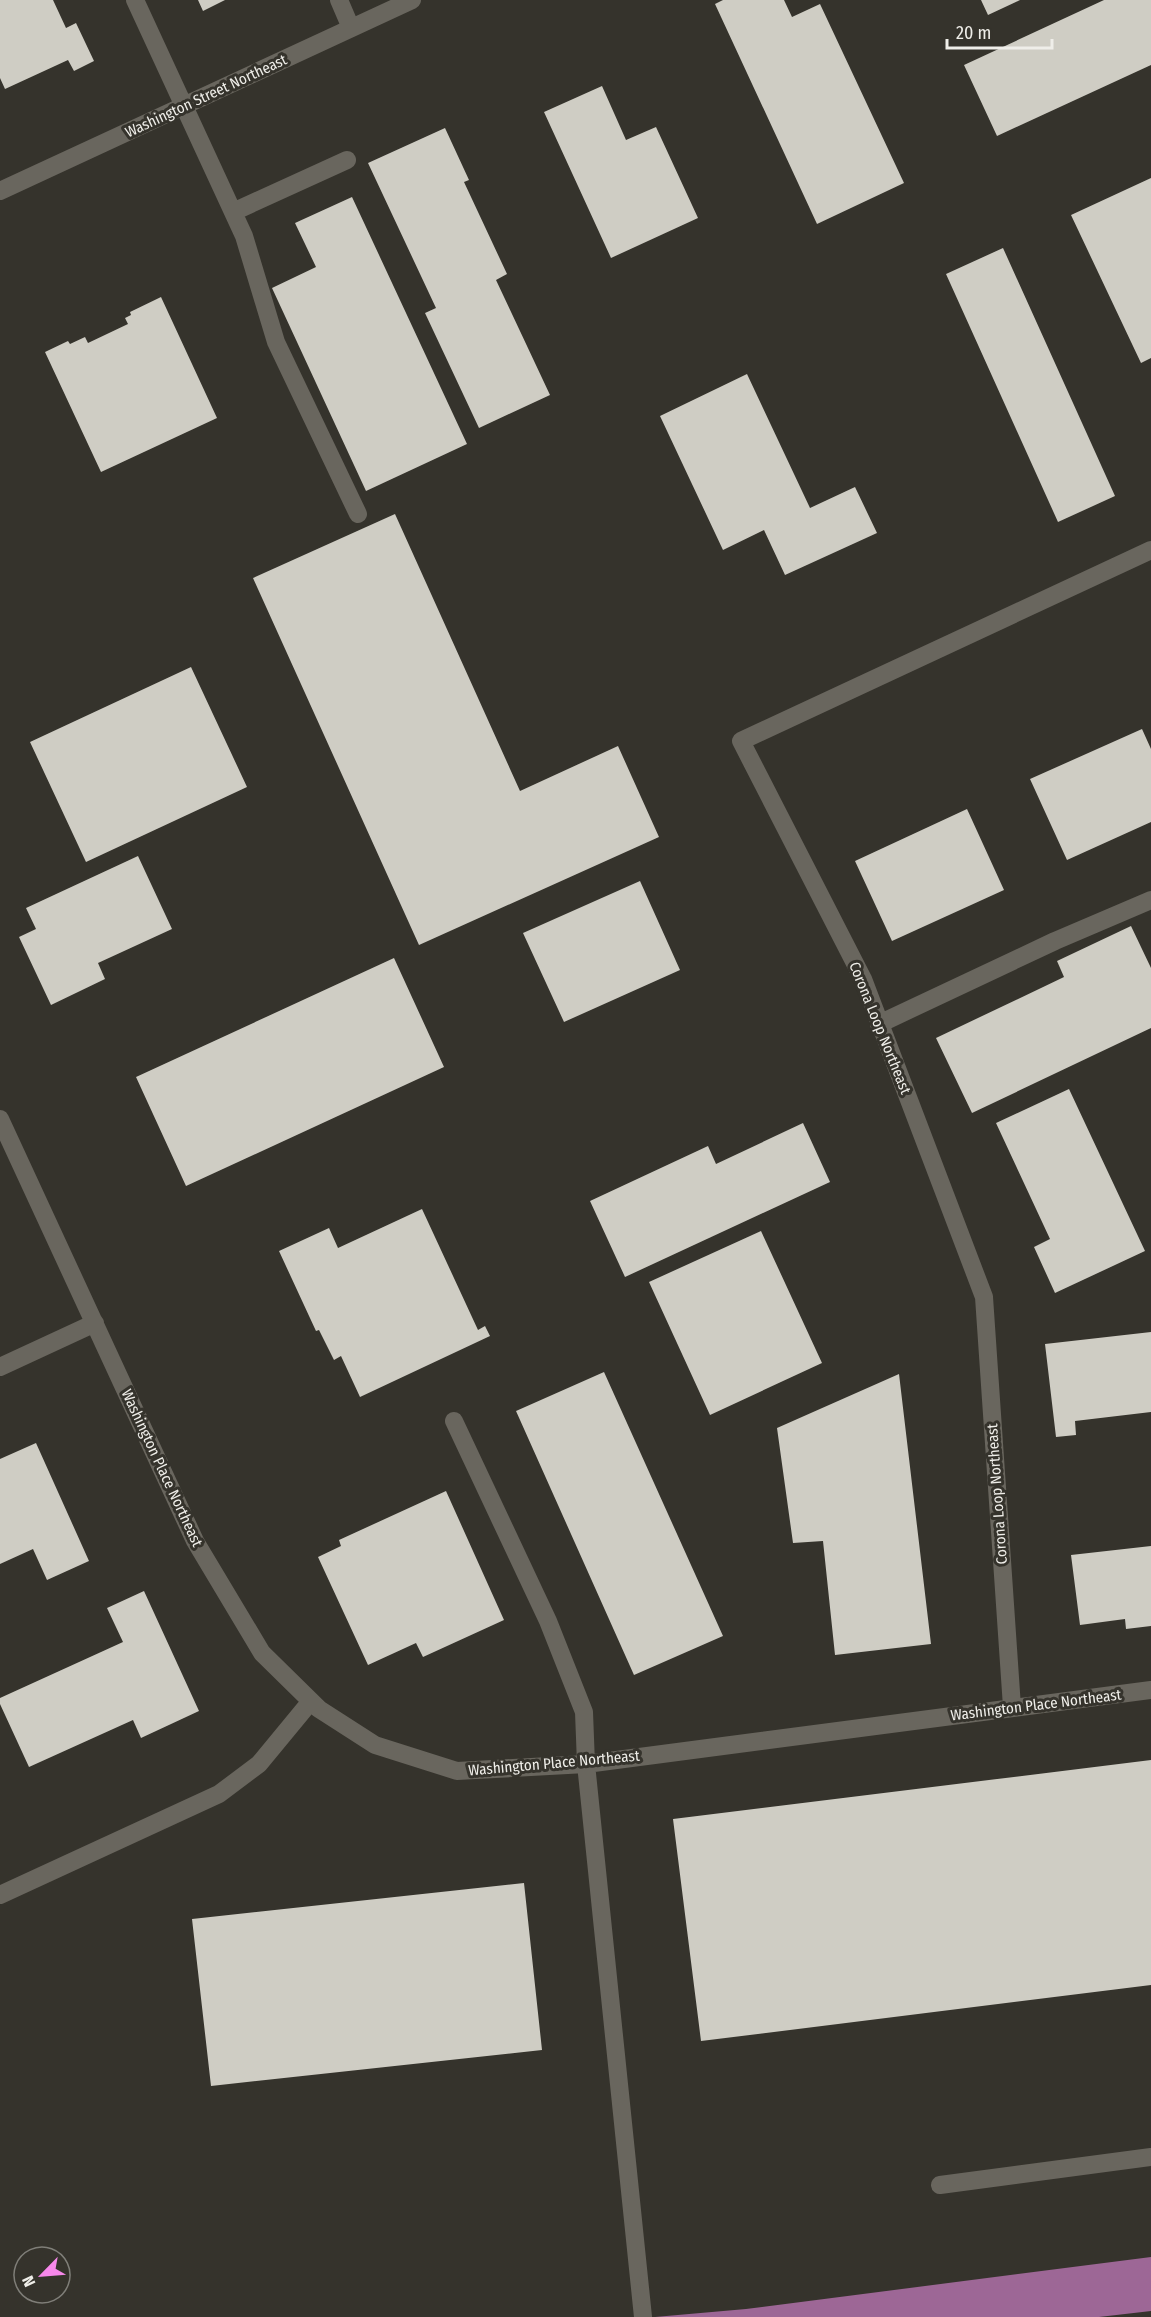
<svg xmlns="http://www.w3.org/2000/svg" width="1151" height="2317" viewBox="0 0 1151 2317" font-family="'Fira Sans Condensed',sans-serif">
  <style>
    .water { fill: #9d6796 }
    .building { fill: #cfcdc4 }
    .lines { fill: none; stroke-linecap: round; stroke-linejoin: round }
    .minor { stroke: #69665e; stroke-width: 18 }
    .labels { text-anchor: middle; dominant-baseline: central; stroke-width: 6; stroke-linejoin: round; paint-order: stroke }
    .street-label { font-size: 15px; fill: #efeee9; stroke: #35332c }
  </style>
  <rect width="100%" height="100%" fill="#35332c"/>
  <path class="water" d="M1151,2257V2311L1099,2317H655L746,2309Z"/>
  <path class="building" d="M0,0H53L66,28L76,23L94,61L74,71L68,60L5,89L0,78Z
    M198,0H225L203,11Z
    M723,0H784L792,17L820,4L904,183L817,224L715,4Z
    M981,0H1020L988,15Z
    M1104,0H1151V65L997,136L964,65Z
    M602,86L626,140L656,127L698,218L611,258L544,112Z
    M445,128L469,180L464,182L507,274L496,280L550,395L479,428L425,313L436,308L368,163Z
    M1151,178V358L1141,363L1071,215Z
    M352,197L467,444L366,491L272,288L316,267L295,223Z
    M1003,248L1115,496L1058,522L946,274Z
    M161,297L217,418L101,472L45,352L68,341L70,344L85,337L88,343L128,324L125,318L131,315L130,312Z
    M747,374L810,508L855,487L877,533L785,575L764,530L723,550L660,416Z
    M395,514L520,791L618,746L659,837L419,945L253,578Z
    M191,667L247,787L86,862L30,742Z
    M1142,729L1151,749V822L1067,860L1030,779Z
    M967,809L1004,890L892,941L855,861Z
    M138,856L172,929L98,963L105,979L51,1005L19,937L36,929L26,908Z
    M640,881L680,970L564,1022L523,933Z
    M1131,926L1151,968V1028L972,1113L936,1038L1064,977L1057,961Z
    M394,958L444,1067L186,1186L136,1077Z
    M1069,1089L1145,1251L1055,1293L1034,1247L1050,1239L996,1123Z
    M803,1123L830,1182L625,1277L590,1201L708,1146L716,1164Z
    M422,1209L478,1330L485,1326L490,1336L360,1397L341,1356L334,1360L319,1330L316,1331L279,1251L329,1228L338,1248Z
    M761,1231L822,1363L710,1415L649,1282Z
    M1151,1332V1412L1075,1421L1076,1435L1056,1437L1045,1344Z
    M604,1372L723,1636L634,1675L516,1411Z
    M899,1374L931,1644L835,1655L823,1541L793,1543L777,1428Z
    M36,1443L89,1561L47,1580L33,1549L0,1564V1459Z
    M446,1491L504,1620L423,1657L416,1643L368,1665L318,1557L341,1546L339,1540Z
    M1151,1546V1626L1126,1629L1125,1619L1080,1625L1071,1555Z
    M144,1591L199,1711L141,1738L133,1720L29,1767L0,1704V1698L123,1642L107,1608Z
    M1151,1760V1985L701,2041L673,1819Z
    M524,1883L542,2050L211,2086L192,1919Z"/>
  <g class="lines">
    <path class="minor" d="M135,0L244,236L276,342L358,514
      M339,0L351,28
      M0,191L412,0
      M233,212L347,160
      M879,1024L1055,941L1151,900
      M0,1119L195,1541L262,1653L319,1709L375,1745L457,1771L586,1764L1151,1690
      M0,1367L95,1323
      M454,1421L548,1621L584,1712L586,1764L643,2317
      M1012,1707L984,1297L863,979L741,741L1151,550
      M0,1895L219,1794L259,1764L311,1701
      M940,2185L1151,2157"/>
  </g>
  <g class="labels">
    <g class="street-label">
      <text transform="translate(206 96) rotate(-25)">Washington Street Northeast</text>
      <text transform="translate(880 1028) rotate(68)">Corona Loop Northeast</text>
      <text transform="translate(162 1468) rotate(65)">Washington Place Northeast</text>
      <text transform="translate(997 1494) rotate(-94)">Corona Loop Northeast</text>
      <text transform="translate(1036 1705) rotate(-7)">Washington Place Northeast</text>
      <text transform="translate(554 1763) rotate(-5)">Washington Place Northeast</text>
    </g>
  </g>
  <g transform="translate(42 2275) rotate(245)"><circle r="28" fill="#35332c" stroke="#7f7e78" stroke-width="1.5"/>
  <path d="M0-4.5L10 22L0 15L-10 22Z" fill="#f788eb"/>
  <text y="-9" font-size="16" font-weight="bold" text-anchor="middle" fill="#efeee9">N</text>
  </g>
  <path d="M947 39v9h105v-9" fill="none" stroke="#efeee9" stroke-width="3"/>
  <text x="956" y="39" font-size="18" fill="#efeee9" stroke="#35332c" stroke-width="4.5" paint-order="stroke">20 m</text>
</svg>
